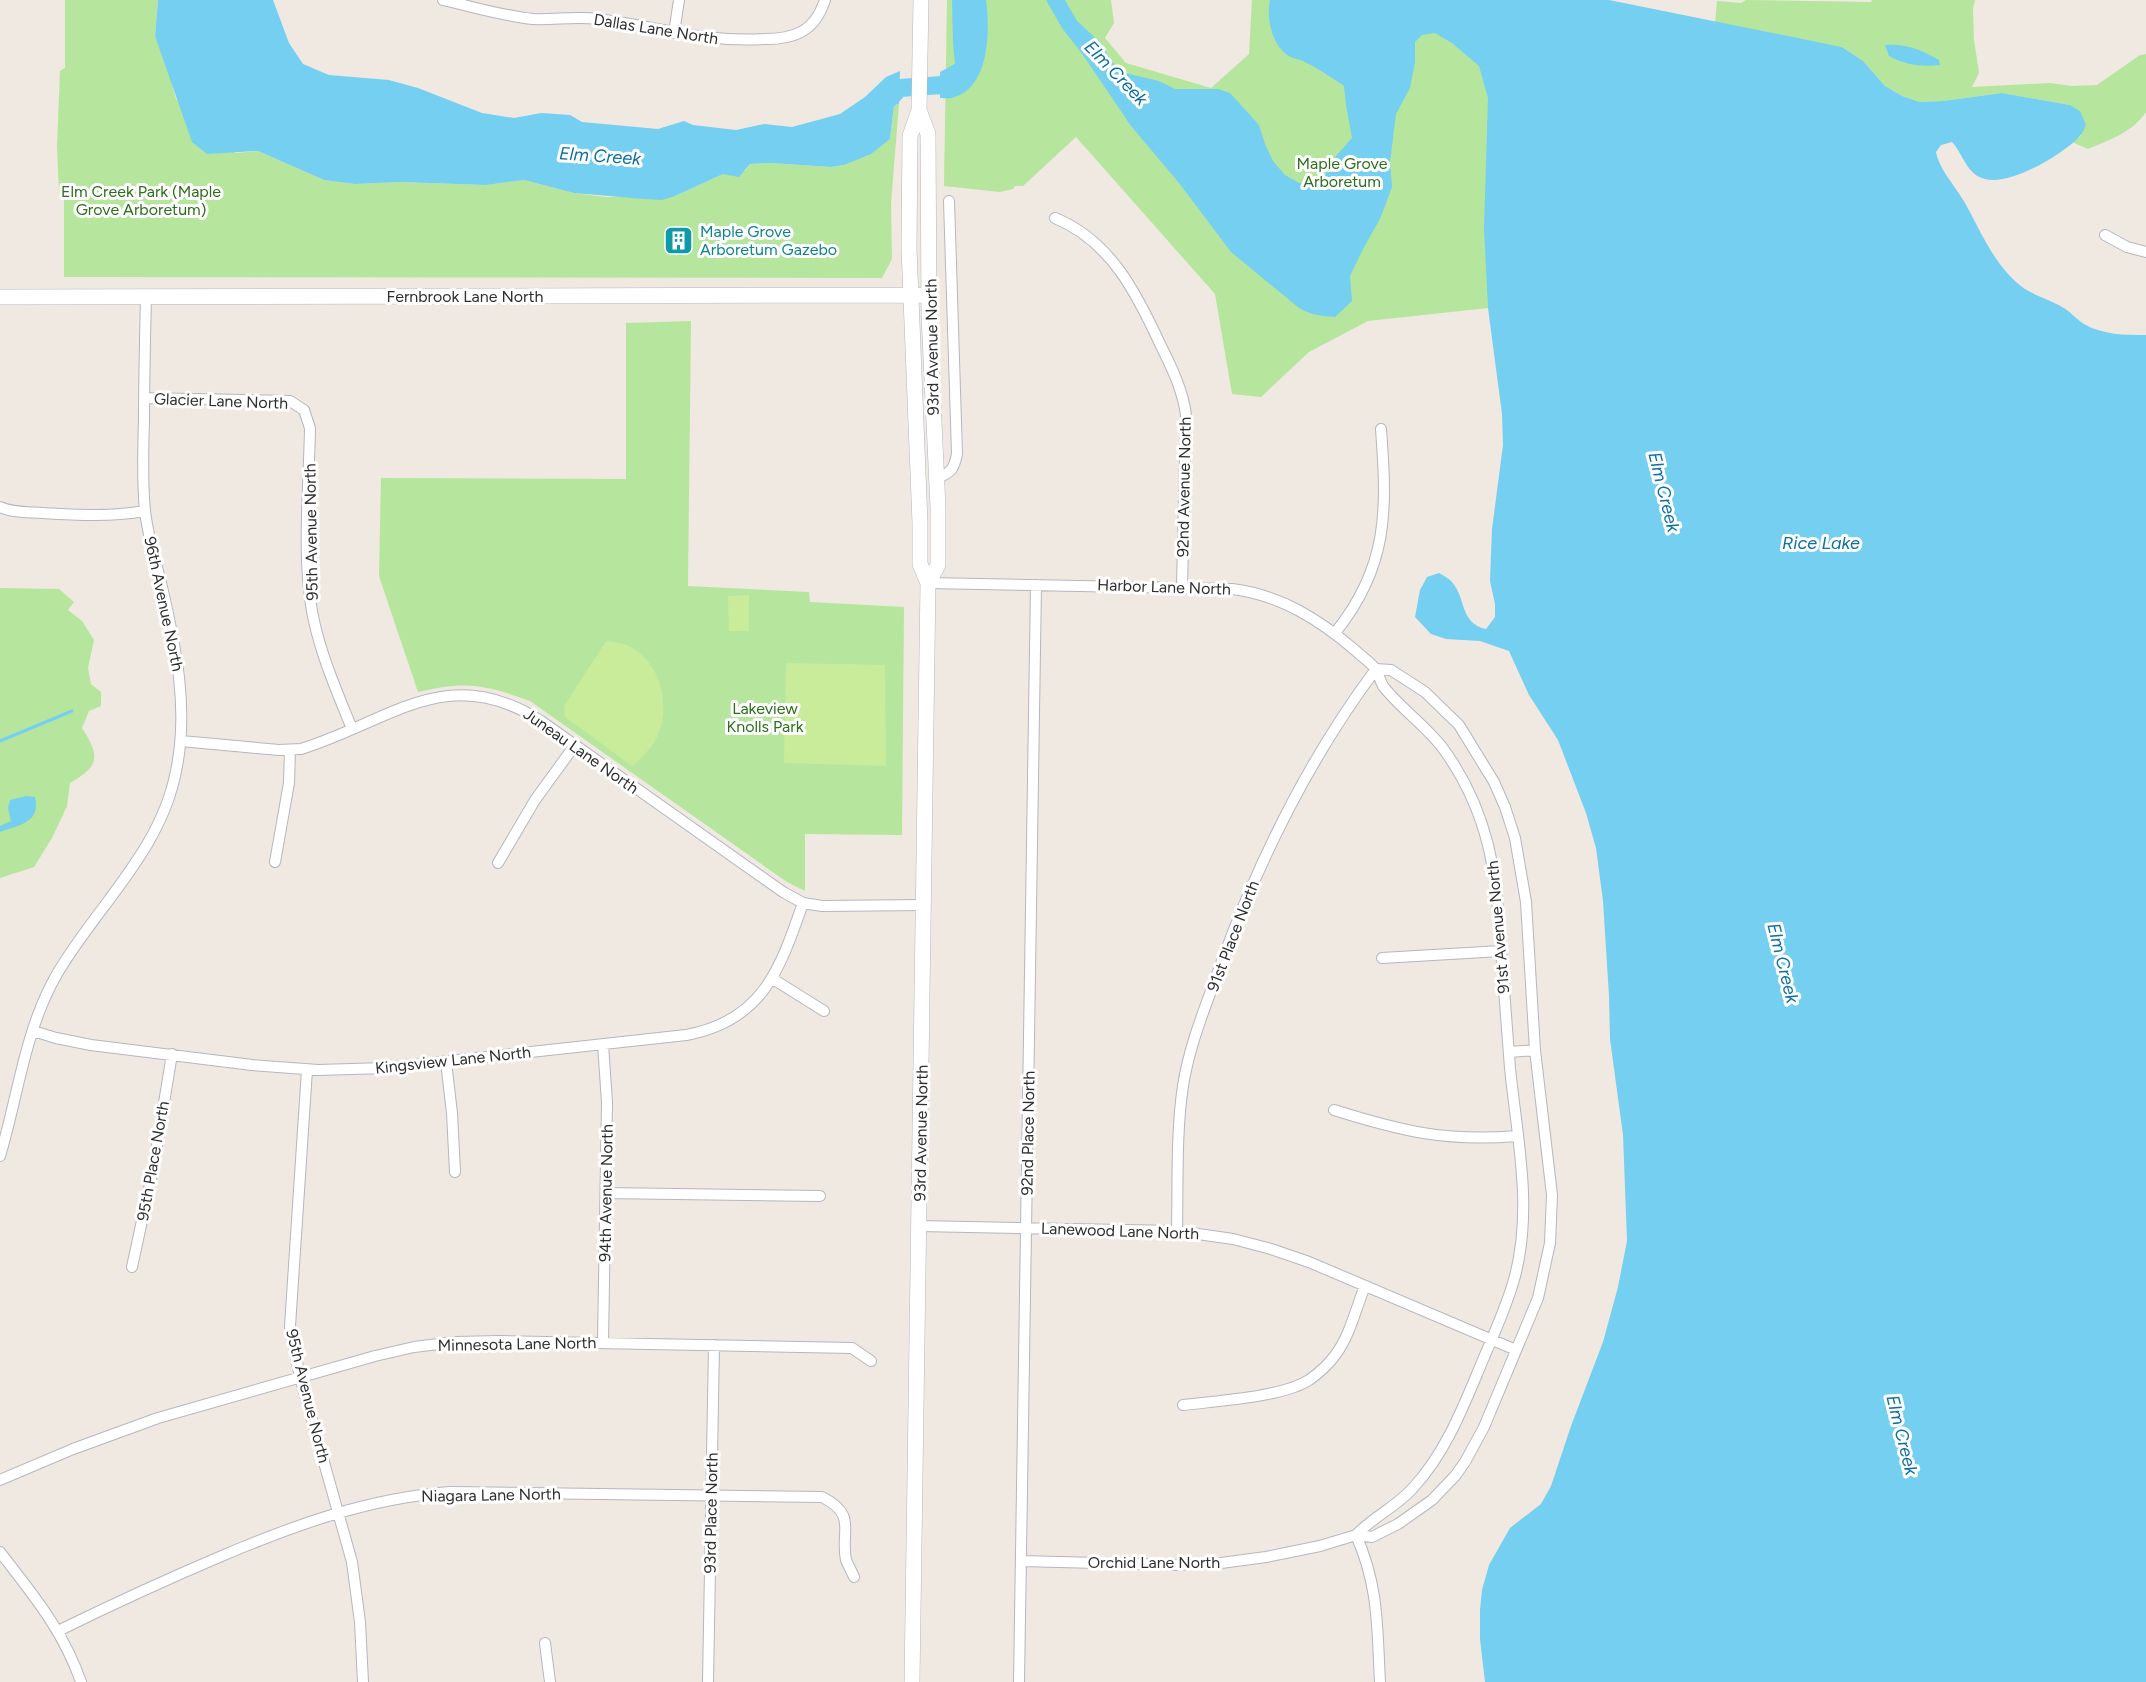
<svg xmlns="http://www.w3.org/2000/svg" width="2146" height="1682" viewBox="0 0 2146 1682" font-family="Figtree,sans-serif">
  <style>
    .green { fill: #b6e59e }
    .pitch { fill: #c9ec9a }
    .water { fill: #75cff0 }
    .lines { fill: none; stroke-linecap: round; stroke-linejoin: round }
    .stream { stroke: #75cff0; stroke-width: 3 }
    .river { stroke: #75cff0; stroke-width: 18 }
    .street-casing { stroke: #b4b7c1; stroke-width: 12 }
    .secondary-casing { stroke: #b4b7c1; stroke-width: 16 }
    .street { stroke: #fff; stroke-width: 10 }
    .secondary { stroke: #fff; stroke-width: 15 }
    .labels { text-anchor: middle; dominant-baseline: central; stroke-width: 6; stroke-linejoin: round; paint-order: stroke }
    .street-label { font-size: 16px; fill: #2e2e2e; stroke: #fff }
    .park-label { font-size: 16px; fill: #2c6e1b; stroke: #fff }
    .culture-label { font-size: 16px; fill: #0d838f; stroke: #fff; text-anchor: start }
    .water-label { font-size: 18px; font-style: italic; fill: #0d6fa3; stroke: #fff }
  </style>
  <rect width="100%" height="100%" fill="#efe9e1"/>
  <path class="green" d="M65,0H158L155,36L168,69L176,99L235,153L258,151L324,180L355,184L400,182L485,185L524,180L574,193L606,197L675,196L723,174L745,171L750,164L771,163L831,167L844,165L890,139L894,105L899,104L891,203L892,259L882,278L64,277V195L59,194L57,145L60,71L65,68Z
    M947,0H1111L1114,23L1105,38L1126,63L1211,88L1249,54L1252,0H1491L1493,175L1488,308L1368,321L1309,352L1261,397L1232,394L1215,294L1076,137L1023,186H1015L1013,189L1000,192L944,186Z
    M1746,0L1871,2L1872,0H1975L1973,9L1974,40L1979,73L1972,87L2050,83L2072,86L2097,85L2140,55L2146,54V112C2133,132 2109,140 2088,149L2072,142L2081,136L2070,105L2002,93L1943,101L1920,102L1902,96L1885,86L1863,61L1842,47L1715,23L1717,1L1741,3Z
    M691,321L688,586L809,592L810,602L904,607L902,835L805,834V891L787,882L530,701C483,684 466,681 418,692L379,576L381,478L626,479V323Z
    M0,588L59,589L74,602L68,610L82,621L94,640L88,668L91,684L101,692V706L89,711L82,728C100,756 100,766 70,783L67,806L52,838L34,867L0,878Z"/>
  <path class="pitch" d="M749,595V631H729L728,596Z
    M606,641C613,642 622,643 629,646C660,661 671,705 658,735C653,747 642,757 632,766L565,717L564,706Z
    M786,663L885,665L886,766L784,763Z"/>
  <path class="water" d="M158,0H273L289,43L303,64L329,75L389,80L418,88L482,113L514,118L541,113L570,115L582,122L658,129L684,121L693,125L736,130L764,124L792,127L840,114L865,97L886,77L900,71L899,104L894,105L890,139L871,154L844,165L831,167L771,163L750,164L739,177L723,174L675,196L662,200L644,199L574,193L524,180L486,185L400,182L355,184L324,180L258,151L207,154L192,142L155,36Z
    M952,0H986C990,30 990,85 955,97C951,99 944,98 940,98V72L955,64L953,44Z
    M1046,0H1065L1077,21L1101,43L1111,61L1121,72L1159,81L1175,89H1218L1230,93L1259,125L1265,144L1273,161L1285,175L1299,183L1309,184L1321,182L1336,156L1352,138L1346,105L1344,86C1331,77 1317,68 1303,61C1299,59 1293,59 1289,56C1272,46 1266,18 1270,0H1609L1842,47L1863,61L1885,86L1902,96L1920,102L1943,101L2002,93L2070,105L2080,111L2086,125C2084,129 2082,134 2079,137C2062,155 2010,186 1985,179C1967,175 1963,154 1952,142L1941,145L1936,152C1939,169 1956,187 1965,203C1981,232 1996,269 2025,289C2036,296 2051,300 2062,307C2070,311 2076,319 2084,324C2103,335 2125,335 2146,335V1682H1485L1480,1639V1610L1482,1590L1489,1565L1510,1528L1541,1504L1551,1486L1571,1426L1603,1342L1618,1287L1627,1241L1623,1135L1610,1039L1609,996L1603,901L1596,848L1586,813L1558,740L1529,695L1509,651L1480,641L1446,639L1431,634L1415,617L1420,590L1427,577L1439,573C1443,575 1448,578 1451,581C1467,598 1459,623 1486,629L1495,617V604L1490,581L1492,529L1503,445L1502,414L1488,308L1484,228L1488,98L1479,66L1452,43L1435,33L1422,35L1415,42V62L1410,88L1396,114L1390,162L1392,187L1380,219L1363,249L1350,276L1352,301L1335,317C1321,316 1311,315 1299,308L1231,252L1179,183L1131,126L1083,55L1062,28Z
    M1885,45C1905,43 1922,50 1939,60L1940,65C1922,67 1905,65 1889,56Z
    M26,796L35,797C41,823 19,825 0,832V826L11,821L8,808L10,800Z"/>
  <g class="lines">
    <path class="stream" d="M0,741L72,711"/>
    <path class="river" d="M883,105L900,88L942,85L960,71"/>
    <defs>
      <path id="street" d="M443,0C473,7 503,16 533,19C554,20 576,16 597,19C656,26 704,43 765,39C777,39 790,38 801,32C814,25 820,14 825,0
        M674,33L679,0
        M1055,218C1111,241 1137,294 1161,346C1172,368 1183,391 1186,415L1182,587
        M2105,235L2127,247L2146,252
        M144,398L290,401L304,410L310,428C309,488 301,563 314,621C322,658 338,694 352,729
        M937,478C951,473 954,469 957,454L949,201
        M0,507C13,513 28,512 42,513C76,515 111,517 145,511
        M928,583L1232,589C1281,595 1320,620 1356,651C1362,657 1372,663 1377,671C1379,675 1380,681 1383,686C1400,708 1424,724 1442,747C1489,811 1497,873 1501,950C1504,989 1507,1029 1510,1068C1517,1138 1533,1207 1515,1276C1508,1303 1496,1329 1485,1355C1465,1402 1448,1450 1413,1488C1396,1507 1373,1517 1356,1535
        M1335,633C1389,566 1387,510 1381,429
        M181,741L279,750L301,749C391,721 447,661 541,721L783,892L803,903L822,906L924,905
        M275,862L289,783L290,750
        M498,863L535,800L575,745
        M1382,958L1501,951
        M773,979L824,1011
        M33,1031L56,1038L91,1045L252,1065L318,1070L386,1068L686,1035C763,1021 780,969 803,903
        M603,1045L607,1102L603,1342
        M1509,1052L1535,1050
        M446,1062L452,1113L455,1172
        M307,1070L290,1326L300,1377L352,1562L360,1622L363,1682
        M1334,1110C1401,1131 1446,1142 1517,1136
        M0,1156C18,1096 25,1029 57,974C96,907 161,851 176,771C189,710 176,647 162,587C156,562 148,537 145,511C142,481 143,450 144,420C144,379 145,338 146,297
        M606,1193L820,1196
        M919,1226L1177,1231L1233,1239L1271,1249L1309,1262L1516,1350
        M1177,1231C1178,1185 1176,1131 1183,1086C1189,1046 1205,1008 1219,969C1258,862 1307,761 1376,669
        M132,1267L153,1170L172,1054
        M1183,1405C1216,1401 1283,1397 1309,1380C1319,1373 1329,1364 1336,1354C1350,1335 1356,1308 1365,1286
        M0,1480L73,1449L158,1418L375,1356L414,1347L455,1342L501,1341L852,1348L871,1361
        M1356,1535C1379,1587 1377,1627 1380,1682
        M0,1552C33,1595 63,1630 81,1682
        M1021,1561L1174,1565L1221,1563L1266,1557L1320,1546L1356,1535L1372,1537L1398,1524L1432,1500L1455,1476L1465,1462L1484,1427L1538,1298L1550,1243L1552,1195L1535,1050L1526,902L1515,838L1505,807L1494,782L1459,725L1425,692L1391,670L1376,669
        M58,1631C111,1605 163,1581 217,1558C292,1526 368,1498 450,1492L822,1497C858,1515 840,1531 846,1560C848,1565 852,1572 854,1577
        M545,1643L550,1682
        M708,1682L714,1345
        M1019,1682L1036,585"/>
      <path id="secondary" d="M919,110L928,134L929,315L938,508V565L928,583
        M0,297L930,295
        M912,1682L928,583L920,564V523L909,248L910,136L919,110L921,0"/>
    </defs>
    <use href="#street" class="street-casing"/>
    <use href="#secondary" class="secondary-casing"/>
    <use href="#street" class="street"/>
    <use href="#secondary" class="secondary"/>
  </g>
  <defs>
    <symbol id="building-square" viewBox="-11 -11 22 22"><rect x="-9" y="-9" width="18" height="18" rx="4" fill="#0f9aa8" stroke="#fff"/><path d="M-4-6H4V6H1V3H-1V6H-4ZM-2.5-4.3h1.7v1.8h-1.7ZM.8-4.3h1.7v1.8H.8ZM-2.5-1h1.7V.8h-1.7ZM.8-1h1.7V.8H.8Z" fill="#fff"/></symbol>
  </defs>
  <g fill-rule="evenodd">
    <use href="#building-square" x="662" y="224" width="33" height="33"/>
  </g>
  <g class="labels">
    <g class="street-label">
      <text transform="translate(656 29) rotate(9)">Dallas Lane North</text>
      <text x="465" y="296">Fernbrook Lane North</text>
      <text transform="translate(932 347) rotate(-91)">93rd Avenue North</text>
      <text transform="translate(221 401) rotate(2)">Glacier Lane North</text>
      <text transform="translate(1184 487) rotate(-89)">92nd Avenue North</text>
      <text transform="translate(311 532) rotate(-91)">95th Avenue North</text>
      <text transform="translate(1164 587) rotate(2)">Harbor Lane North</text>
      <text transform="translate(164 604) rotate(78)">96th Avenue North</text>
      <text transform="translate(581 751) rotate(35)">Juneau Lane North</text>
      <text transform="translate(1498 927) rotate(-95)">91st Avenue North</text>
      <text transform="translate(1233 936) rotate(-69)">91st Place North</text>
      <text transform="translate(453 1060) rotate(-6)">Kingsview Lane North</text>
      <text transform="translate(921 1133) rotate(-89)">93rd Avenue North</text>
      <text transform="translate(1028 1133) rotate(-89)">92nd Place North</text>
      <text transform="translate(153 1161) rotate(-80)">95th Place North</text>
      <text transform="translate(606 1193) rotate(-89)">94th Avenue North</text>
      <text transform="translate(1120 1231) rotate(2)">Lanewood Lane North</text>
      <text transform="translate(517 1344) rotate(-1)">Minnesota Lane North</text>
      <text transform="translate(308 1396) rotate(76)">95th Avenue North</text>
      <text transform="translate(491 1495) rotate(-1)">Niagara Lane North</text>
      <text transform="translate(711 1513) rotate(-89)">93rd Place North</text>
      <text x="1154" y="1562">Orchid Lane North</text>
    </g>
    <g class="park-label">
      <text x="1342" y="163">Maple Grove<tspan x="1342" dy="18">Arboretum</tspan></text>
      <text x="141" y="191">Elm Creek Park (Maple<tspan x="141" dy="18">Grove Arboretum)</tspan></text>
      <text x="765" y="708">Lakeview<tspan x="765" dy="18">Knolls Park</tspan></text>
    </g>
    <g class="culture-label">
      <text x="700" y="231">Maple Grove<tspan x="700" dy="18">Arboretum Gazebo</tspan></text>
    </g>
    <g class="water-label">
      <text transform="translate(1116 73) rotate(46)">Elm Creek</text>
      <text transform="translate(600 156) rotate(4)">Elm Creek</text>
      <text transform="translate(1664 492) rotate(76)">Elm Creek</text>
      <text x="1821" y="543">Rice Lake</text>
      <text transform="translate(1783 963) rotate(76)">Elm Creek</text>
      <text transform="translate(1902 1435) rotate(76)">Elm Creek</text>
    </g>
  </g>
</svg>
